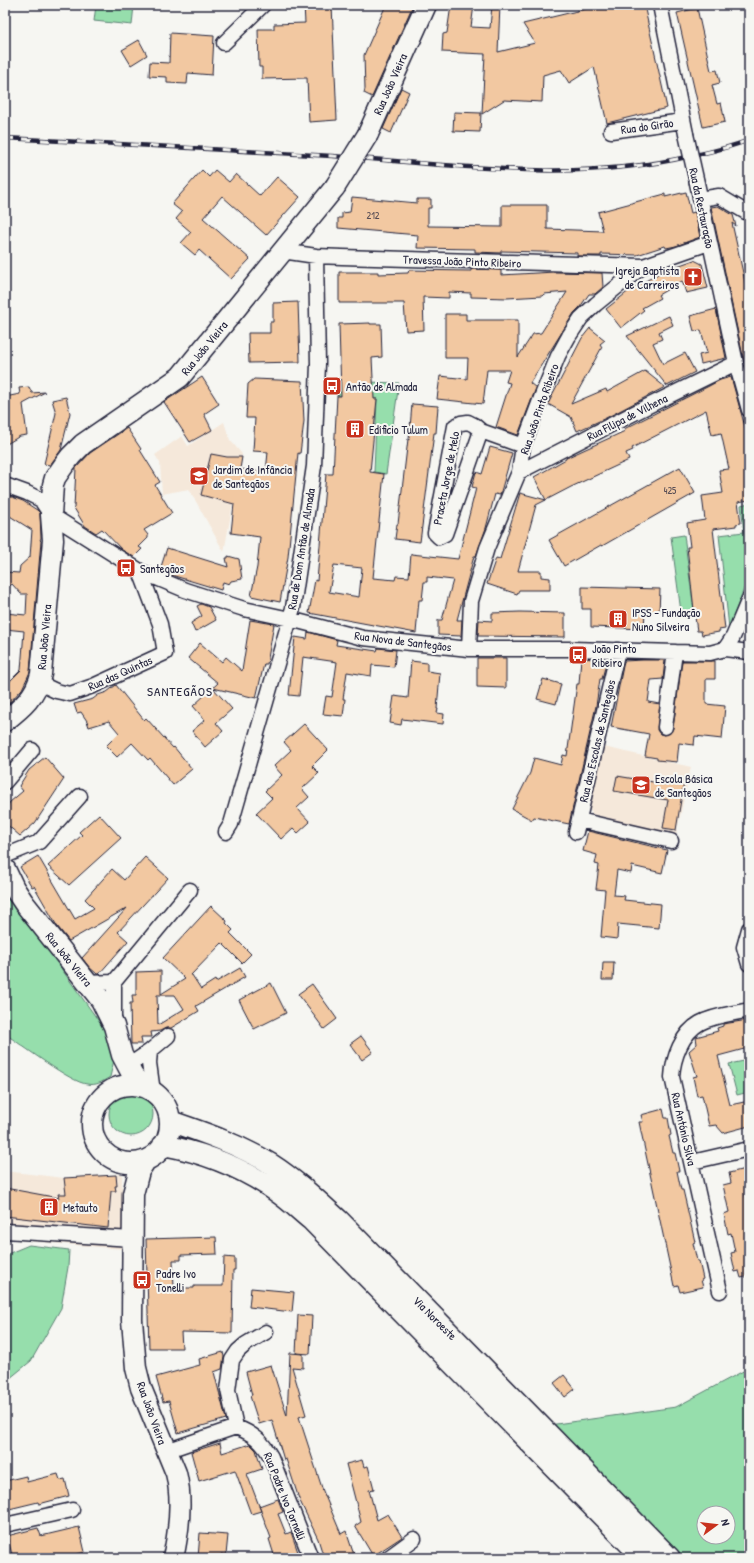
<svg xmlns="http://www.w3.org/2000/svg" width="754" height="1563" viewBox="0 0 754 1563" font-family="'Patrick Hand',sans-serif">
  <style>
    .built { fill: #f5e8da }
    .green { fill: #96deac; stroke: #5c8074; fill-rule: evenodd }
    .building { fill: #f2c8a1; stroke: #22223b; fill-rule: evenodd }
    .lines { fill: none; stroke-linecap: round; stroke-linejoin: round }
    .street-casing { stroke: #22223b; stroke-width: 17 }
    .secondary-casing { stroke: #22223b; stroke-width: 23 }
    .street { stroke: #f6f6f2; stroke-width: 14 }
    .secondary { stroke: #f6f6f2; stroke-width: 20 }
    .rail-casing { stroke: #22223b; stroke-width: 4.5 }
    .rail { stroke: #f6f6f2; stroke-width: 3; stroke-dasharray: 9; stroke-linecap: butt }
    .street-bridge-casing { stroke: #22223b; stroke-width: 17; stroke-linecap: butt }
    .secondary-bridge-casing { stroke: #22223b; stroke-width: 23; stroke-linecap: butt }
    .street-bridge { stroke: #f6f6f2; stroke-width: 14 }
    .secondary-bridge { stroke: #f6f6f2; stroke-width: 20 }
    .labels { text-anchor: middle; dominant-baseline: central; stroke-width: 4; stroke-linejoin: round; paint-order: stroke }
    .number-label { font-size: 10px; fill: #564c54 }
    .street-label { font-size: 12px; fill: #22223b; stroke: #f6f6f2 }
    .poi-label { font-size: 12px; fill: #22223b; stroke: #f6f6f2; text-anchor: start }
    .neighbourhood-label { font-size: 13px; letter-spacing: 1px; fill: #22223b; stroke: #f6f6f2 }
  </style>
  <rect width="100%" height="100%" fill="#f6f6f2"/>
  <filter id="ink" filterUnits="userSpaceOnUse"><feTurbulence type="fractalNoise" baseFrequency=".025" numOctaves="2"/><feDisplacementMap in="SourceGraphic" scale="8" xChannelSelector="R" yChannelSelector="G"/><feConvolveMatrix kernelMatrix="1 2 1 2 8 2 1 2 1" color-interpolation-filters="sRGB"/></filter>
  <g filter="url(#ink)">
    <path class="built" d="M224,422L230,440L242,454L224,552L189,489L162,494L160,463L155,455L182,436L188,446Z
      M604,747L691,767L676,835L595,815L592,814L589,807Z
      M5,1171L64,1178L122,1174V1249L5,1239Z"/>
    <path class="green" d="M96,5H134L132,25L94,21Z
      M337,381L399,383L386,474L374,472L377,399L336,395Z
      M749,503V575L729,628L719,535L744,532L741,505Z
      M684,535L694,610L681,612L671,537Z
      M5,890L103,1027L110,1044L114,1060L110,1077C102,1082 96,1086 87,1084C71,1083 21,1044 5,1034Z
      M749,1060V1092L737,1095L729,1064Z
      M109 1114a22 22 0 1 1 44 0a22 22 0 1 1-44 0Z
      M29,1245L69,1250L68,1267L61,1308L31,1361L9,1379H5V1255Z
      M749,1368V1558H678L549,1425L676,1407ZM704,1513H728V1537H704Z"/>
    <path class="building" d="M304,5H332L337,120L309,122L307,78L262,79V67H259L258,29H274V24L305,23Z
      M386,5H413L372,97L364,93L365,89L364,55Z
      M451,5H474L471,27L490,28L492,5H500L498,52L535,43L523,24L602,5H644L667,108L607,123L594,67L569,83L561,70L543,75L542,102L504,100L482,114L485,54L442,52L443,34L447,33Z
      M697,8L711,71L717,70L720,83L712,85L717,104L721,103L725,122L703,127L677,13Z
      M170,33L214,36L212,75L188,73L187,84L167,83V77L149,76L150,62L169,63Z
      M139,40L147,55L131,65L122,50Z
      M401,88L409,92L391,133L383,129Z
      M454,112L481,113L480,132L453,131Z
      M202,170L209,177L215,170L229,182L236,174L260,196L277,177L300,197L266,235L222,196L203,218L250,259L231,279L199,250L195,255L181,243L191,232L176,219L182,212L172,204Z
      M686,192L691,213L695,212L700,237L676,246L666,248L665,246L637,255L601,254V256H577V253L501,251V253L475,252V249L417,248L418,235L338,228V218H342V213L350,212L352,197L417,203V199H431V208H428V226L502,227V205H547V229L603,231L598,212L665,194V197Z
      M718,206L733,215L736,226L732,223L747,291L749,290V370L744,361L711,207Z
      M694,260L702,264L708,288L686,293L682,281L658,295L660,298L642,308L644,310L621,328L606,309L630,290L663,271Z
      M471,269L501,270V275L555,272L602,273L603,287L595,294H589L580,307L574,313L530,383L536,388L518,435L496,427L510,383L506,382L510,370H487L483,404L437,399L440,376L467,379L468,358H445V314H466V320H518V357L533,334L541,333L567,292L544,294L542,296L507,298L471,297V293L449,292V298L423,297L424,330L406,331L404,303H339V272H378V274L408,273L409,270L471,271Z
      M298,302L300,362L249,363L248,333H270V322H273V303Z
      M716,309L726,358L701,364L699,355L707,353L701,330L694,331L690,316Z
      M669,316L673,325L659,332L662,339L653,343L663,364L685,353L695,372L667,386L627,336Z
      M370,323V324H381L382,357L372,358L374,399H377L370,472L384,474L373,578L395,580L396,576L409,577L411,554L458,559L476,488L472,487L476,472L482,474L490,447L512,453L500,495L495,494L486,528L476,556H474L457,620H462L461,636L438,635V620H442L453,580L427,577V582H424L422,600H419L416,633L309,613L315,580L317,581L326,474H333L337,396H341L339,324ZM334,565L362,568L359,597L329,592Z
      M590,328L605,340L600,344L602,347L571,404L606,389L607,392L645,371L665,387L606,418L577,431L571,417L548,404L582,338Z
      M202,377L219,404L204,414L212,430L190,442L164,402Z
      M731,377L749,441V500L738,502L741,523L736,524V526L713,529L725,629L719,630V632L702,635L701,631H697L694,610L687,547H690L687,523L705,520L702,496L723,493L719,470L729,469L721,433L712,435L706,410L632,448L633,450L626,453L629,460L571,487L546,500L534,477L566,459V458L625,431L624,429L709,386L720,380Z
      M254,379L302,381L304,421L300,454L298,453L288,557L280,602L251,596L257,567L260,537L231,533L234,504L201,495L211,454L227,457H242L240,469L266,472L268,452L253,451L255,418H246L248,384Z
      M29,387L32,393L45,392L23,404L27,435L20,436L5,445V397L20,394L19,388Z
      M66,397L70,413L61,450L50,465L44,464L56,413L52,400Z
      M412,404L438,406L436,433H434L420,542L395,539L397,524H398L408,439L409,440Z
      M127,428L141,449L140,450L160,482L155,485L172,513L144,530L148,535V538L139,547L142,549L134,557L122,550L102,529L96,533L85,526L74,508L76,468L90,453Z
      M680,467L695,493L602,546L601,545L564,566L549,540Z
      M520,493L546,500L536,505L518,571H541V577L550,578V590H519L517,594L487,584L496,558L500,559Z
      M7,495L23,501L37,510L40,513L41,538L40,540L41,541L30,672L22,689L10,702H5V686L21,670L24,631L5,629V613L26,615L27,594H21L12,584L5,590V572L19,573L20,566L30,557L32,530L5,513V499Z
      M167,548L228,567L226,558H228V556L239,559L242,579L231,581L229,584L223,582L221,590L168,574L160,570Z
      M582,587L660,589L659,612L645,611L644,629L591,627V609H582Z
      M201,604L209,607L216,620L195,632L191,623L202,616L197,606Z
      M520,612L565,613V637L478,636L479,620L492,621V613Z
      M250,620L274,624L267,664H264L256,698L213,688L232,709L216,723L223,731L205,747L192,731L205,720L193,706L218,683L188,658L200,643L222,662L226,657L242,671Z
      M308,632L337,640L336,645L377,651L378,648L396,650L394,667L372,665L371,676L347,672L343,699H345L343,716L323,714L326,696L332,697L337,662L303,657L299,696L289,695L295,637L307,639Z
      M477,658H506V688L477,687Z
      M581,658L607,660L606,663L602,679H600L596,706L569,824L534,817L532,820L512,809L530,773L534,758L561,765L563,755L567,756L577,684H579Z
      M643,660H665L663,679L651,680L648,702L660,704L657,730L660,734L664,735L671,732L673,728L682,661H715V679H706V704L725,706L722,739L695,736L694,745L679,743L677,762L657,760V758L645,756L649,734L611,727L624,661Z
      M411,661L427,663V671L440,673L437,709H438L437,713L444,714L443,724L402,719L401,725L390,723L394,696L408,698Z
      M543,679L561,684L556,704L537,699Z
      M116,685L144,720L146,718L173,748L174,747L192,769L173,785L150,758L148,760L132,743L117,757L106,746L119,733L109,721L89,727L87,721L81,712L77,713L74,704L93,699L98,695L107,692Z
      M304,724L328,750L312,766L319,773L302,789L309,797L297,808L310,822L298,833L293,828L281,839L256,813L272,798L265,791L282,775L274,766L291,750L284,742Z
      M45,757L64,779L35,823L20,836L5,823V810L10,802L23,791L19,786L29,770Z
      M617,776L671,785V780L684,782L676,830L663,828L668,800L614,791Z
      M99,814L121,838L69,885L48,866L82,835L79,832Z
      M588,831L667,850L662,873L632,866L631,873L617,870L614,895L625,896L624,900L661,904L659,928L618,924L617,939L601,937L605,890L596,889L599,865L595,864L597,855L583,851Z
      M38,856L75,919L94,908L85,899L112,869L124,880L145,857L168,878L118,932L128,941L99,974H97L89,967L82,958L127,908L69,941L57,926L34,886L32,887L20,867Z
      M211,906L227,921L226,923L233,930L230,933L251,954L242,963L222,943L191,975H192L201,989L215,980L216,982L240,968L245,977L196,1006L199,1011L171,1028H166L160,1031L151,1032L152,1037H141L142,1044H131L130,1003H133L132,995H136V972L161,971V994L185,979L163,958ZM157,995H175L184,1009L158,1025Z
      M603,962H614L613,980H602Z
      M271,983L286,1013L254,1029L239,1000Z
      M312,984L337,1019L324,1029L298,994Z
      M748,1020L749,1025V1044H747L748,1048L718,1056L730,1105L749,1101V1126L723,1133L716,1125L709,1126L702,1095L697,1096L693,1077L697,1076L689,1051L697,1044L696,1037L718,1031L717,1028L723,1026V1024Z
      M361,1036L373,1052L362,1060L350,1044Z
      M663,1109L665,1118H668L671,1135L669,1136L673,1153H675L679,1171H677L681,1190H683L695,1242L693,1243L697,1261H699L703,1279L701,1280L703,1287L680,1292L678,1285L674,1286L639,1122H643L641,1115Z
      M749,1168V1193L745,1194L749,1207V1276L741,1278L739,1271L735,1272L731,1253L735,1252L731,1233L728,1234L724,1214L729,1212L723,1185L731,1183L729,1173Z
      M116,1175L117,1186H115L116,1191H111L108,1228L5,1216V1188L59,1198L58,1194H66L64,1178Z
      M216,1237L217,1254L181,1255V1260H173L174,1288H194V1286H223L224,1257L235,1258V1270H233L232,1333L181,1332L182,1348H149L146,1239Z
      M251,1288L294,1292L292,1312L249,1307Z
      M298,1315L312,1316L310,1354L296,1353Z
      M223,1352L224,1357L222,1369L214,1372L226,1419L178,1433L169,1401L163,1402L156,1377L200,1365L199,1359Z
      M290,1353L303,1354V1368L292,1367L306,1415L299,1417L323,1491L341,1534L346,1531L355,1558H324L318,1539L299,1499L286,1459L284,1460L272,1420L259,1424L250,1396L252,1395L246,1372L271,1365L287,1416Z
      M564,1375L575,1389L565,1397L554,1383Z
      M220,1443L222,1453L250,1444L256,1450L262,1469L247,1474L261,1511L251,1514L235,1470L199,1481L191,1452Z
      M362,1460L364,1467L368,1466L374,1489L369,1490L377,1520L388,1514L402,1537L373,1556L355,1526L361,1522L346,1464Z
      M58,1474L60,1480L65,1479L69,1496L39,1504L38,1502L5,1510V1481L26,1476L27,1482Z
      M278,1499L283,1512L278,1514L286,1534L291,1532L300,1558H275L269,1539L271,1538L259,1506Z
      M79,1527L85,1552L62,1558H54L53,1554L35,1558H13L7,1536L38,1528L41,1536Z
      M200,1533L228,1535L226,1555L221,1554L220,1558H198Z"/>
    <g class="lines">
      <defs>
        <path id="street" d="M660,5L686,134
          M224,43L263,5
          M611,131L683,121
          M697,183L736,363L749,410
          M700,199L719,196L749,214
          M282,251L316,256L342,257L643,266
          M481,431L445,534L439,537L435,533L455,426L461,423L468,422L474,425L481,431L523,446
          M519,472L646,407L736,363
          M5,485L27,493L41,500L51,515L140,571L185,590L244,609L290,619L363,638L469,649H572L710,653L725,649L733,637L749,599
          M469,649L471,601L487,548L519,472L523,446L541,398L558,356L569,336L581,318L596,304L643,266L709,243
          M725,649L749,652
          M39,683L56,691L70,694L93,686L165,653L160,624L140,571
          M665,727L675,652
          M5,782L32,750
          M579,820L671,841
          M226,832L231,824L293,608L314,466L318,364L316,256
          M576,832L618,650
          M5,856L39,842L80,796
          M749,929L744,947L749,964
          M114,982L190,890
          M87,983L114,982V1022
          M150,1051L149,1063L153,1092
          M128,1066L150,1051L168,1036
          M692,1162L749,1149
          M5,1231L132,1239
          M720,1291L672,1077C673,1058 682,1033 700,1023C715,1015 733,1014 749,1010
          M236,1427L228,1390L232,1360L238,1351L246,1344L266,1332
          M166,1451L236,1427C254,1434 262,1441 271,1457L311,1558
          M5,1525L72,1510
          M388,1558L414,1539"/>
        <path id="secondary" d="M368,134L426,5
          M5,721C22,708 36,696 41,674L53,540L51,515L53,485L55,478L64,465L71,456L83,444L180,377L335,187
          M5,869L14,888L24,903L101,1000L114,1026L122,1055L133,1076L141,1085
          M92 1124a39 39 0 1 1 78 0a39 39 0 1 1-78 0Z
          M170,1121C205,1133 240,1145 271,1164C296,1180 318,1201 340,1221L670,1558
          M163,1145C206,1153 246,1169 281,1195C291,1202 301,1212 311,1220L643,1558
          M146,1160L139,1171L133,1194L132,1320L136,1368L141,1388L176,1473C183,1501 179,1531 173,1558"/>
      </defs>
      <use href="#street" class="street-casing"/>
      <use href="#secondary" class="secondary-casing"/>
      <use href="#street" class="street"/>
      <use href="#secondary" class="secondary"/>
      <defs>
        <path id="rail" d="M5,138C114,144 223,149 332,156C451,164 573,184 691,156C710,152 731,147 749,140"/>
      </defs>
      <use href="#rail" class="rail-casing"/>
      <use href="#rail" class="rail"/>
      <defs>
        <path id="street-bridge" d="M686,134L697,183"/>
        <path id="secondary-bridge" d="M335,187L368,134"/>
      </defs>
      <use href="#street-bridge" class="street-bridge-casing"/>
      <use href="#secondary-bridge" class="secondary-bridge-casing"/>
      <use href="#street-bridge" class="street-bridge"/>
      <use href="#secondary-bridge" class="secondary-bridge"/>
    </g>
  </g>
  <defs>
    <symbol id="church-square" viewBox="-11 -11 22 22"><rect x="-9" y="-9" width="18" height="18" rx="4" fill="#c8321e" stroke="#f6f6f2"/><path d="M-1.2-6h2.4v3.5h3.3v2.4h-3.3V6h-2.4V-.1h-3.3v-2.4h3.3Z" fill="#fff"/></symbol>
    <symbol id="bus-square" viewBox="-11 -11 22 22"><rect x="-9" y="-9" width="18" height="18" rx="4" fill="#c8321e" stroke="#f6f6f2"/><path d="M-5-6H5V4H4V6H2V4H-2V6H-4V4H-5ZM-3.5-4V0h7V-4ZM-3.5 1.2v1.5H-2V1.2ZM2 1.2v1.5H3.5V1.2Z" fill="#fff"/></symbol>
    <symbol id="building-square" viewBox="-11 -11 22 22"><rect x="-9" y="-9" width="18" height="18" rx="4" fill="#c8321e" stroke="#f6f6f2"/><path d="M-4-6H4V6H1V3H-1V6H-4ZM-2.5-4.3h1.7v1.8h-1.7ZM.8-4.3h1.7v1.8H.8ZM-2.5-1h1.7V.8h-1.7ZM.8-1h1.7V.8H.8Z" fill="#fff"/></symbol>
    <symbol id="school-square" viewBox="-11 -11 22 22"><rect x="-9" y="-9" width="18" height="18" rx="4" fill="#c8321e" stroke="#f6f6f2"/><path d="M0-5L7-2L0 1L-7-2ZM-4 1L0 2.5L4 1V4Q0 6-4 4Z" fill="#fff"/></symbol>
  </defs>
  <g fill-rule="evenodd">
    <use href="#church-square" x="682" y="266" width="22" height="22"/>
    <use href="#bus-square" x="321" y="375" width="22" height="22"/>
    <use href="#building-square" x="344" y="418" width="22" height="22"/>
    <use href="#school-square" x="188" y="465" width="22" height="22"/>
    <use href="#bus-square" x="115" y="557" width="22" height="22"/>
    <use href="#building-square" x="607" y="608" width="22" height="22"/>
    <use href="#bus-square" x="567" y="644" width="22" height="22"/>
    <use href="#school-square" x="630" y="774" width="22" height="22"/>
    <use href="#building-square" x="38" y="1196" width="22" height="22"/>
    <use href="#bus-square" x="131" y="1269" width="22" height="22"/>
  </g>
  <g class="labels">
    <g class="number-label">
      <text x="373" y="215">212</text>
      <text x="670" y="490">425</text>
    </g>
    <g class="street-label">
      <text transform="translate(390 84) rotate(-66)">Rua João Vieira</text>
      <text transform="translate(647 126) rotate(-8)">Rua do Girão</text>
      <text transform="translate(702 208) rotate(78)">Rua da Restauração</text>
      <text transform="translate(462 261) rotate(2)">Travessa João Pinto Ribeiro</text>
      <text transform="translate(204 348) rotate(-51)">Rua João Vieira</text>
      <text transform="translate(539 409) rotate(-71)">Rua João Pinto Ribeiro</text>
      <text transform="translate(627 417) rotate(-27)">Rua Filipa de Vilhena</text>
      <text transform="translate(446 478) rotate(-79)">Praceta Jorge de Melo</text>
      <text transform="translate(301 549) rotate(-81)">Rua de Dom Antão de Almada</text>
      <text transform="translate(44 637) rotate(-85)">Rua João Vieira</text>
      <text transform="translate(403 641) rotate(7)">Rua Nova de Santegãos</text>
      <text transform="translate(120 673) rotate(-24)">Rua das Quintas</text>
      <text transform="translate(597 741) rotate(-77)">Rua das Escolas de Santegãos</text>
      <text transform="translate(69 959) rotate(51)">Rua João Vieira</text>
      <text transform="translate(684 1129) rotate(77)">Rua António Silva</text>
      <text transform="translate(435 1318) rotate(45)">Via Noroeste</text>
      <text transform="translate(152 1413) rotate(70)">Rua João Vieira</text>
      <text transform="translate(285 1496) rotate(68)">Rua Padre Ivo Tornelli</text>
    </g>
    <g class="poi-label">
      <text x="679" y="270" text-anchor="end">Igreja Baptista<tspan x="679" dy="14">de Carreiros</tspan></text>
      <text x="346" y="386">Antão de Almada</text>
      <text x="369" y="429">Edíficio Tulum</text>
      <text x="213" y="469">Jardim de Infância<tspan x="213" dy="14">de Santegãos</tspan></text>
      <text x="140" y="568">Santegãos</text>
      <text x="632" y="612">IPSS - Fundação<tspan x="632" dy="14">Nuno Silveira</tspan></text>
      <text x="592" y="648">João Pinto<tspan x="592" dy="14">Ribeiro</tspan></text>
      <text x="655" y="778">Escola Básica<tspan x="655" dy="14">de Santegãos</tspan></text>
      <text x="63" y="1207">Metauto</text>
      <text x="156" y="1273">Padre Ivo<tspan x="156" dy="14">Tonelli</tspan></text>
    </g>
    <g class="neighbourhood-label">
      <text x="180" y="691">SANTEGÃOS</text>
    </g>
  </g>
  <rect width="754" height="1563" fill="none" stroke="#f6f6f2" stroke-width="20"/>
  <rect x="10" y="10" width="734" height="1543" fill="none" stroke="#22223b" stroke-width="1.5" filter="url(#ink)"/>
  <g transform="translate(716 1525) rotate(75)"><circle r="19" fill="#f6f6f2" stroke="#a1a1a9"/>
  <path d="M0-3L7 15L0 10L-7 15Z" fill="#c8321e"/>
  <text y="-6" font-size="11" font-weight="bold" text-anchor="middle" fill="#22223b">N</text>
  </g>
</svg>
